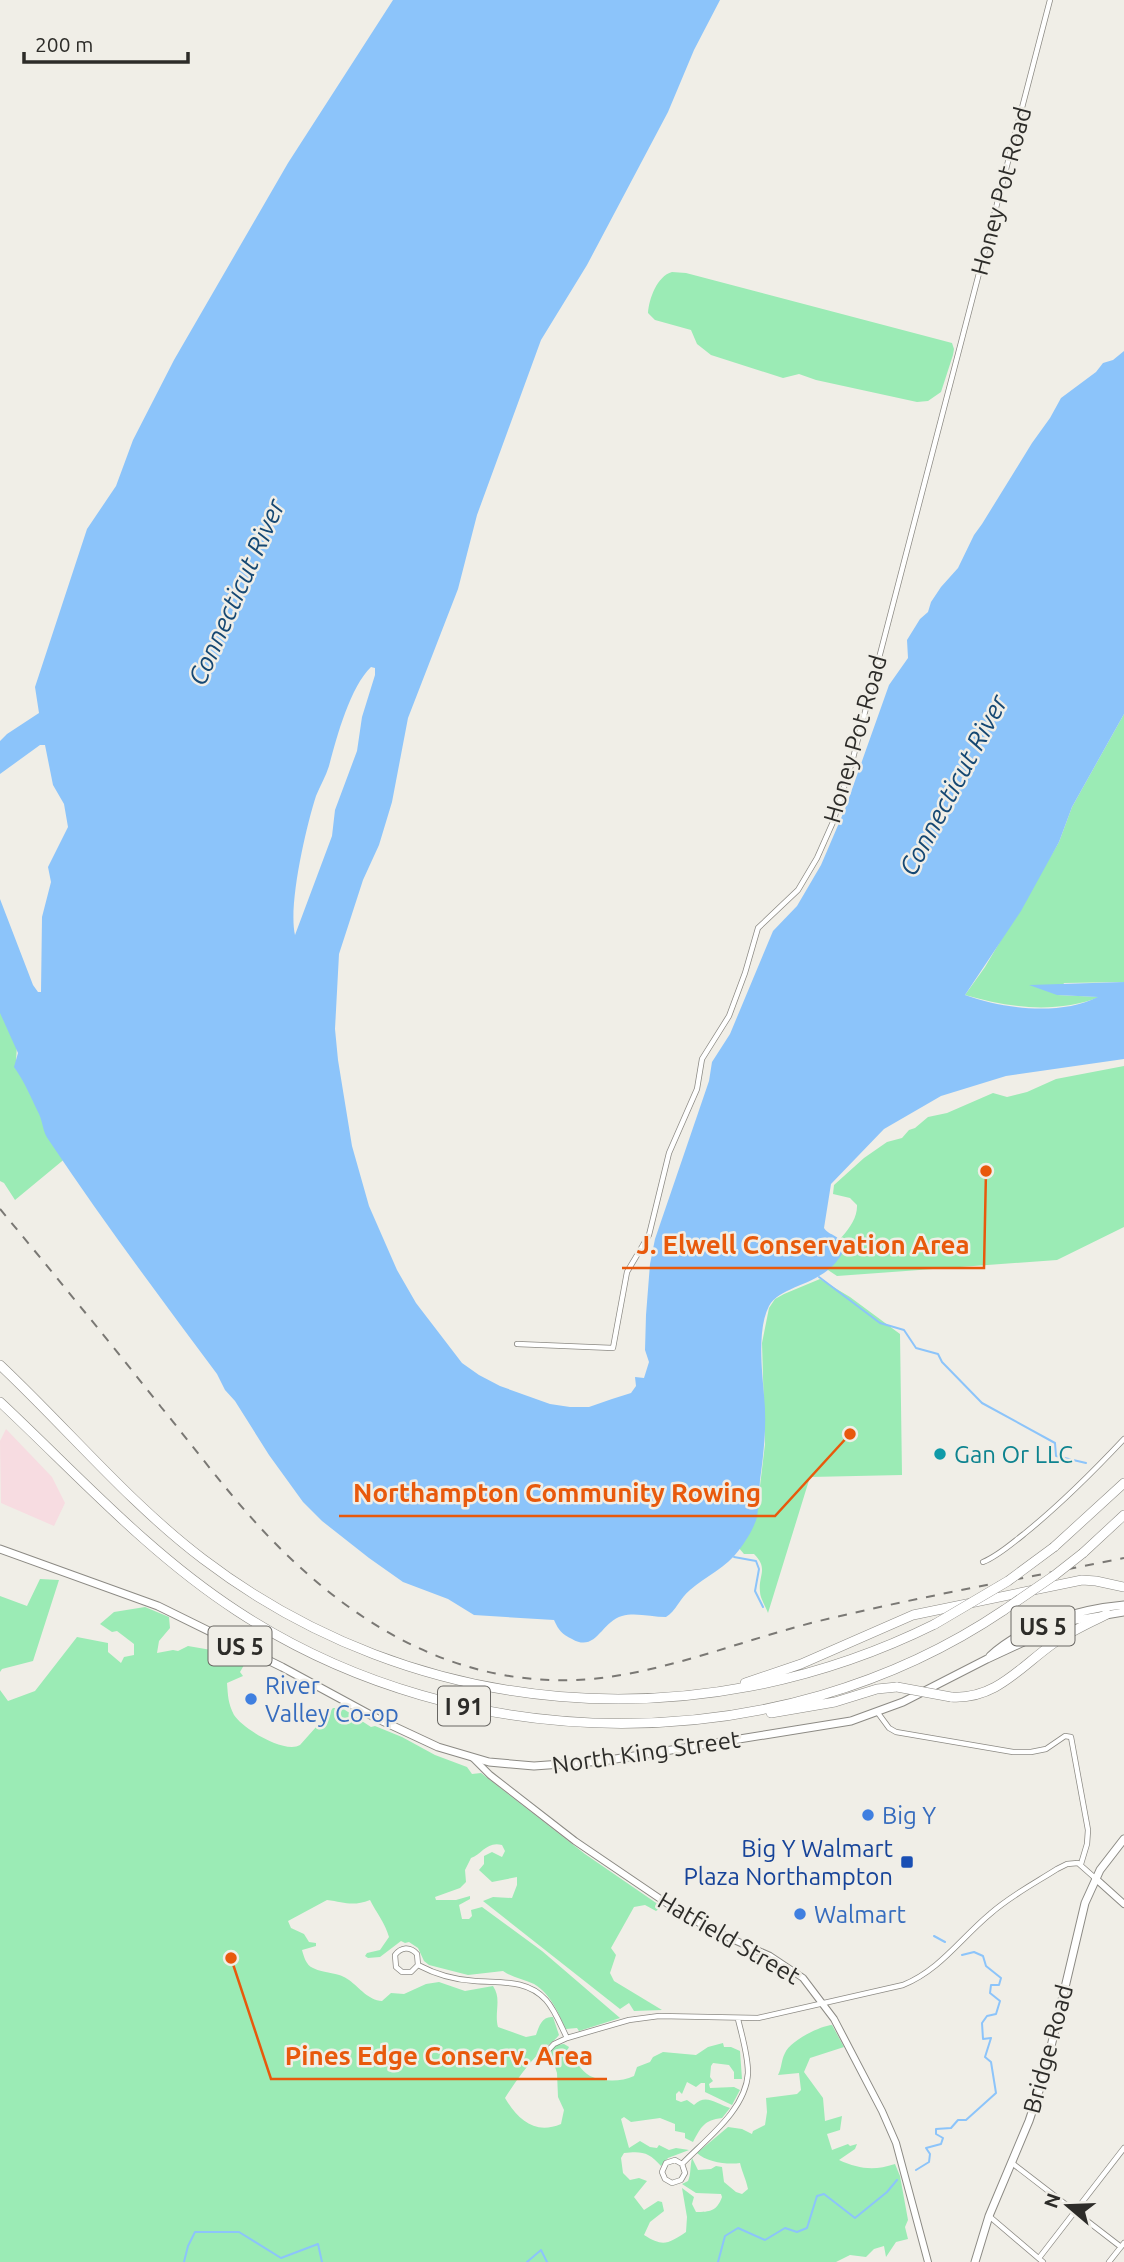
<svg xmlns="http://www.w3.org/2000/svg" width="1124" height="2262" viewBox="0 0 1124 2262" font-family="Ubuntu,sans-serif">
  <style>
    .commercial { fill: #f7dce1 }
    .green { fill: #9bebb5 }
    .water { fill: #8cc4fa; fill-rule: evenodd }
    .lines { fill: none; stroke-linecap: round; stroke-linejoin: round }
    .stream { stroke: #8cc4fa; stroke-width: 2 }
    .minor-casing { stroke: #8c8a84; stroke-width: 6 }
    .tertiary-casing { stroke: #8c8a84; stroke-width: 8 }
    .primary-casing { stroke: #8c8a84; stroke-width: 9 }
    .motorway-casing { stroke: #8c8a84; stroke-width: 10 }
    .minor { stroke: #fff; stroke-width: 4.5 }
    .tertiary { stroke: #fff; stroke-width: 6 }
    .primary { stroke: #fff; stroke-width: 7 }
    .motorway { stroke: #fff; stroke-width: 9 }
    .rail { stroke: #7a7874; stroke-width: 2; stroke-dasharray: 9 9; stroke-linecap: butt }
    .motorway-bridge-casing { stroke: #8c8a84; stroke-width: 10; stroke-linecap: butt }
    .motorway-bridge { stroke: #fff; stroke-width: 9 }
    .culture-dot { fill: #0f9aa8; stroke: #f0eee7; stroke-width: 2.5 }
    .shop-dot { fill: #3f7fe0; stroke: #f0eee7; stroke-width: 2.5 }
    .transit-dot { fill: #1a4fb4; stroke: #f0eee7; stroke-width: 2.5 }
    .labels { text-anchor: middle; dominant-baseline: central; stroke-width: 5; stroke-linejoin: round; paint-order: stroke }
    .shield { fill: #f0eee7; stroke: #686662; stroke-width: 2 }
    .shield-label { font-size: 23px; font-weight: bold; fill: #2d2c29 }
    .street-label { font-size: 24px; fill: #2d2c29; stroke: #f0eee7 }
    .culture-label { font-size: 24px; fill: #0d838f; stroke: #f0eee7; text-anchor: start }
    .shop-label { font-size: 24px; fill: #366cbe; stroke: #f0eee7; text-anchor: start }
    .transit-label { font-size: 24px; fill: #164399; stroke: #f0eee7; text-anchor: end }
    .water-label { font-size: 26px; font-style: italic; fill: #154873; stroke: #f0eee7 }
    .leader { fill: none; stroke: #e8590c; stroke-width: 2.5 }
    .callout-dot { fill: #e8590c; stroke: #f0eee7; stroke-width: 2.5 }
    .callout-label { font-size: 26px; text-anchor: middle; font-weight: bold; fill: #e8590c; stroke: #f0eee7; stroke-width: 5; stroke-linejoin: round; paint-order: stroke }
  </style>
  <rect width="100%" height="100%" fill="#f0eee7"/>
  <path class="commercial" d="M6,1429L52,1477L65,1503L54,1526L1,1503L0,1441Z"/>
  <path class="green" d="M672,272L686,273L952,343L954,349L953,355L941,392L928,401L917,402L816,380L799,374L783,378L711,355L697,344L691,330L655,320L648,313C649,299 657,276 672,272Z
    M1124,714V982L1064,983L1057,995L1100,997C1055,1014 1010,1008 965,995L985,967L1059,842L1072,807Z
    M0,958L18,1029L16,1061L67,1157L15,1200L4,1183L0,1181Z
    M1124,1066V1227L1057,1260L837,1276L816,1262C831,1247 858,1227 857,1205L850,1198L833,1194L834,1185L864,1158L887,1142L902,1138L909,1130L915,1128L928,1117L947,1113L993,1093L1007,1097L1027,1092L1056,1079Z
    M820,1279L850,1297L900,1334L902,1475L810,1477L768,1613C766,1607 760,1598 760,1592C758,1575 769,1569 754,1554H744L738,1547L750,1531L757,1511L765,1444L762,1343L769,1308L775,1299L784,1294Z
    M40,1579L59,1580L33,1661L2,1669L0,1672V1596L27,1606Z
    M145,1607L169,1617L170,1628L159,1641L157,1653L173,1650L178,1651L188,1646L246,1656L242,1661L244,1665L240,1672L243,1676L227,1683C228,1696 228,1703 234,1715C243,1729 285,1754 300,1745L333,1708H342L371,1727L375,1726L402,1737L435,1755L467,1767L472,1774L481,1773L585,1854L662,1907L656,1911L645,1905L634,1907L611,1948L616,1955L610,1973L614,1981L662,2010L634,2011L629,2003L620,2009L483,1901L493,1897L512,1898L517,1885V1877L492,1882L479,1870L484,1864V1856L492,1852L502,1857L505,1851L502,1845C487,1841 482,1854 471,1858L465,1870L466,1882L460,1888L435,1897L436,1900H456L470,1896V1899L459,1905L462,1919H469L472,1916L471,1910L482,1907L542,1951L620,2018L579,2031L577,2028L566,2029C558,2013 551,1994 534,1984C523,1979 513,1978 503,1971L468,1975L429,1965L424,1961L418,1948L409,1942L405,1943L401,1941L380,1957L368,1958L365,1956L367,1953L380,1950L389,1937C385,1923 376,1912 370,1900C352,1907 344,1902 327,1900L288,1921L291,1928L304,1934L309,1942L316,1943V1946L302,1950C304,1957 306,1965 313,1968C325,1974 339,1972 349,1980C360,1988 368,2000 382,2001L391,1993L404,1994L426,1984L439,1982L465,1991L493,1986C502,1999 494,2012 498,2027L526,2037L536,2035C539,2026 542,2016 553,2017L559,2035C553,2043 545,2046 539,2053C526,2067 515,2082 505,2098C518,2120 535,2135 561,2124L564,2110L558,2097L557,2073L550,2051L556,2045L564,2044L569,2047L567,2051C574,2058 581,2071 590,2076C603,2082 621,2082 634,2076L637,2067L650,2062L653,2057L663,2052L696,2055L708,2047L723,2043L724,2047H731L740,2051L742,2079H734V2072L729,2065L713,2063L711,2066L710,2077L713,2081L709,2084L710,2088L734,2087L740,2090L732,2105L705,2092V2083H701L696,2087L687,2082L682,2094L679,2091L676,2094V2100L681,2102L687,2100L694,2105C706,2093 716,2104 730,2108L722,2118C704,2120 701,2127 693,2142L685,2138V2133L675,2131V2124L660,2118L631,2122L624,2117L621,2119L629,2148L640,2141L650,2147L657,2148L659,2145L669,2150L676,2148L689,2150L668,2158L661,2166C649,2152 642,2151 624,2153L621,2158L623,2173L630,2180L639,2178L647,2181L634,2197L644,2210L658,2201L662,2202L664,2211L650,2222L644,2235C663,2247 668,2244 686,2232L687,2217L682,2188L694,2197L692,2204L696,2212C710,2212 717,2211 722,2197L721,2194L696,2193L682,2184L688,2181C691,2175 690,2166 692,2158L698,2170L711,2169L716,2166L722,2167L724,2182L736,2192L742,2194L748,2189C746,2179 742,2172 740,2163C728,2165 706,2162 697,2153L728,2127L742,2129L752,2134L753,2131L765,2125L767,2112L766,2098L797,2094L801,2090L799,2073L778,2075C782,2068 781,2060 785,2053C789,2042 819,2026 832,2025L844,2047L810,2058L804,2072L823,2098L825,2121L842,2116L840,2130L827,2134L832,2150L848,2144L850,2146L857,2144L855,2149L839,2160C859,2169 874,2171 895,2164L900,2176L908,2220L905,2227L908,2239L896,2242L886,2257L884,2246L874,2249L866,2257L850,2255L836,2262H0V1690L8,1701L35,1691L77,1637L108,1643V1652L121,1663L124,1657L134,1655V1644L117,1631L112,1632L100,1624L114,1612Z"/>
  <path class="water" d="M393,0H720L694,50L668,112L587,265L541,340L477,515L458,589L408,718L392,802L379,845L363,880L339,954L335,1029L338,1060L352,1146L369,1206L397,1270L416,1303L462,1363L479,1375L500,1386L550,1404L570,1407H589L612,1399L631,1393L636,1386L635,1377L644,1378L649,1362L645,1350L646,1315L650,1264L655,1239L709,1081L712,1062L730,1034L773,931L797,906L821,865L845,809L889,685L908,658L907,640L920,619L928,612L931,602L941,587L958,568L974,535L982,524L1032,443L1050,418L1061,398L1096,372L1103,363L1113,360L1124,351V714L1072,807L1059,842L1021,911L965,995C1004,1009 1060,1016 1098,997L1057,995L1029,985L1124,982V1059L1006,1076L941,1096L884,1129L831,1184L824,1228C831,1238 838,1231 844,1250C826,1287 782,1283 769,1306C757,1329 762,1370 764,1395C767,1424 764,1451 760,1480C759,1492 759,1505 757,1517C754,1528 746,1541 739,1550C727,1567 706,1576 690,1590C680,1598 676,1611 666,1617C652,1617 635,1612 622,1616C601,1622 596,1653 572,1639C562,1634 559,1631 554,1620L474,1615L448,1599L403,1582L369,1558L322,1521L303,1502L269,1455L235,1401L225,1390L217,1374C159,1296 102,1220 48,1139C43,1132 43,1123 39,1114C31,1098 25,1082 14,1067L18,1053L0,1013V899L33,985L38,992H41L42,917L51,882L48,867L68,827L64,804L53,785L45,745H40L0,774V741L7,734L39,713L35,687L87,529L116,486L133,440L174,360L288,163ZM371,667L375,668V675L362,717L357,751L335,810L332,836L295,935C288,905 306,827 316,796C320,786 326,776 329,766C336,739 350,687 371,667Z"/>
  <g class="lines">
    <path class="stream" d="M819,1277L880,1323L904,1330L916,1348L938,1354L942,1362L982,1403L1055,1443L1056,1456L1086,1463
      M734,1557L756,1561L759,1569L755,1591L763,1607
      M934,1936L945,1942
      M916,2170L929,2162L930,2154L926,2148L941,2144L943,2138L936,2134V2129L951,2128L958,2120H966L996,2093L991,2062L985,2057L991,2038L983,2039L982,2023L987,2016L996,2014L1000,2001L990,1993L991,1985H999L1001,1978L986,1966L983,1956L974,1952L962,1955
      M184,2262L188,2246L195,2232H239L281,2258L318,2244L322,2262
      M527,2262L541,2250L547,2262
      M718,2262L725,2236L738,2228L765,2240L785,2228L797,2232L807,2228L817,2196L824,2194L855,2218L887,2192L897,2180"/>
    <defs>
      <path id="minor" d="M517,1344L613,1348L627,1272L649,1235L669,1153L697,1089L702,1059L729,1016L745,973L758,928L798,890L817,858L833,822L852,762L1050,0
        M983,1562C998,1556 1011,1544 1024,1534C1060,1505 1092,1473 1124,1439
        M878,1713L889,1728L896,1732L1013,1752H1031L1046,1749L1065,1736L1071,1737L1088,1830L1087,1844L1081,1864
        M418,1965L411,1972H402L396,1967L395,1955C401,1947 410,1946 417,1954L418,1965C435,1974 456,1980 475,1981C500,1983 527,1979 546,2000C555,2010 561,2026 567,2038
        M540,2059L554,2044L567,2038L629,2020L659,2016L758,2018L903,1985C940,1970 960,1939 990,1914C1010,1896 1035,1883 1057,1869L1067,1864L1078,1863L1095,1878
        M1012,2163L1121,2247
        M682,2164L685,2173L681,2180L672,2183L665,2179L662,2172L666,2163L675,2160L682,2164C706,2139 746,2110 748,2073C748,2055 742,2036 738,2019
        M989,2216L1043,2262
        M1039,2258L1124,2148
        M1109,2262L1124,2243"/>
      <path id="tertiary" d="M473,1758L490,1775L575,1841L681,1913L714,1931L770,1956L803,1978L834,2019L882,2111L896,2143L928,2262
        M1095,1878L1124,1904"/>
      <path id="primary" d="M0,1549L158,1606L282,1667L378,1719L438,1747L489,1762L534,1766L603,1761L851,1721L903,1702L987,1659L1058,1626L1076,1620L1124,1612
        M990,1656C1024,1625 1079,1609 1124,1605
        M975,2262L989,2216L1029,2121L1044,2076L1085,1903L1100,1870L1124,1839"/>
      <path id="motorway" d="M0,1365C68,1429 128,1502 203,1559C416,1721 697,1742 935,1624
        M0,1402C77,1474 148,1553 237,1611C464,1760 779,1762 1004,1610
        M1054,1547L1124,1483
        M1083,1553L1124,1515
        M745,1683L801,1664L913,1615L1082,1580L1096,1581L1124,1587
        M951,1697C996,1700 1021,1666 1054,1643C1071,1631 1090,1623 1107,1614
        M771,1713L835,1702L877,1689L897,1687"/>
    </defs>
    <use href="#minor" class="minor-casing"/>
    <use href="#tertiary" class="tertiary-casing"/>
    <use href="#primary" class="primary-casing"/>
    <use href="#motorway" class="motorway-casing"/>
    <use href="#minor" class="minor"/>
    <use href="#tertiary" class="tertiary"/>
    <use href="#primary" class="primary"/>
    <use href="#motorway" class="motorway"/>
    <path class="rail" d="M0,1209C54,1274 108,1340 161,1407C202,1457 240,1510 287,1555C381,1646 494,1699 627,1674C691,1662 752,1638 815,1622C917,1597 1021,1579 1124,1558"/>
    <defs>
      <path id="motorway-bridge" d="M1004,1610L1055,1575L1083,1553
        M935,1624L1008,1581L1054,1547
        M897,1687L951,1697"/>
    </defs>
    <use href="#motorway-bridge" class="motorway-bridge-casing"/>
    <use href="#motorway-bridge" class="motorway-bridge"/>
  </g>
  <circle class="culture-dot" cx="940" cy="1454" r="7"/>
  <g class="shop-dot">
    <circle cx="251" cy="1699" r="7"/>
    <circle cx="868" cy="1815" r="7"/>
    <circle cx="800" cy="1914" r="7"/>
  </g>
  <rect class="transit-dot" x="900" y="1855" width="14" height="14" rx="3.5"/>
  <g class="labels">
    <g class="shield">
      <rect x="1011.5" y="1606.5" width="63" height="39" rx="5"/>
      <rect x="208.5" y="1626.5" width="63" height="39" rx="5"/>
      <rect x="438" y="1686.5" width="52" height="39" rx="5"/>
    </g>
    <g class="shield-label">
      <text x="1043" y="1626">US 5</text>
      <text x="240" y="1646">US 5</text>
      <text x="464" y="1706">I 91</text>
    </g>
    <g class="street-label">
      <text transform="translate(1001 191) rotate(-75)">Honey Pot Road</text>
      <text transform="translate(855 739) rotate(-74)">Honey Pot Road</text>
      <text transform="translate(646 1752) rotate(-8)">North King Street</text>
      <text transform="translate(729 1938) rotate(30)">Hatfield Street</text>
      <text transform="translate(1048 2049) rotate(-75)">Bridge Road</text>
    </g>
    <g class="culture-label">
      <text x="954" y="1454">Gan Or LLC</text>
    </g>
    <g class="shop-label">
      <text x="265" y="1685">River<tspan x="265" dy="28">Valley Co-op</tspan></text>
      <text x="882" y="1815">Big Y</text>
      <text x="814" y="1914">Walmart</text>
    </g>
    <g class="transit-label">
      <text x="893" y="1848">Big Y Walmart<tspan x="893" dy="28">Plaza Northampton</tspan></text>
    </g>
    <g class="water-label">
      <text transform="translate(236 592) rotate(-66)">Connecticut River</text>
      <text transform="translate(953 785) rotate(-62)">Connecticut River</text>
    </g>
  </g>
  <path class="leader" d="M986 1171L984 1268H622M850 1434L775 1516H339M231 1958L271 2079H607"/>
  <g class="callout-dot">
    <circle cx="986" cy="1171" r="7"/>
    <circle cx="850" cy="1434" r="7"/>
    <circle cx="231" cy="1958" r="7"/>
  </g>
  <g class="callout-label">
    <text x="803" y="1254">J. Elwell Conservation Area</text>
    <text x="557" y="1502">Northampton Community Rowing</text>
    <text x="439" y="2065">Pines Edge Conserv. Area</text>
  </g>
  <g transform="translate(1068 2206) rotate(289)" stroke="#f0eee7" stroke-width="5" paint-order="stroke">
  <path d="M0-5L12 26L0 18L-12 26Z" fill="#2d2c29"/>
  <text y="-10" font-size="19" font-weight="bold" text-anchor="middle" fill="#2d2c29">N</text>
  </g>
  <path d="M24 52v10h164v-10" fill="none" stroke="#2d2c29" stroke-width="3.5"/>
  <text x="35" y="52" font-size="21" fill="#2d2c29" stroke="#f0eee7" stroke-width="5" paint-order="stroke">200 m</text>
</svg>
